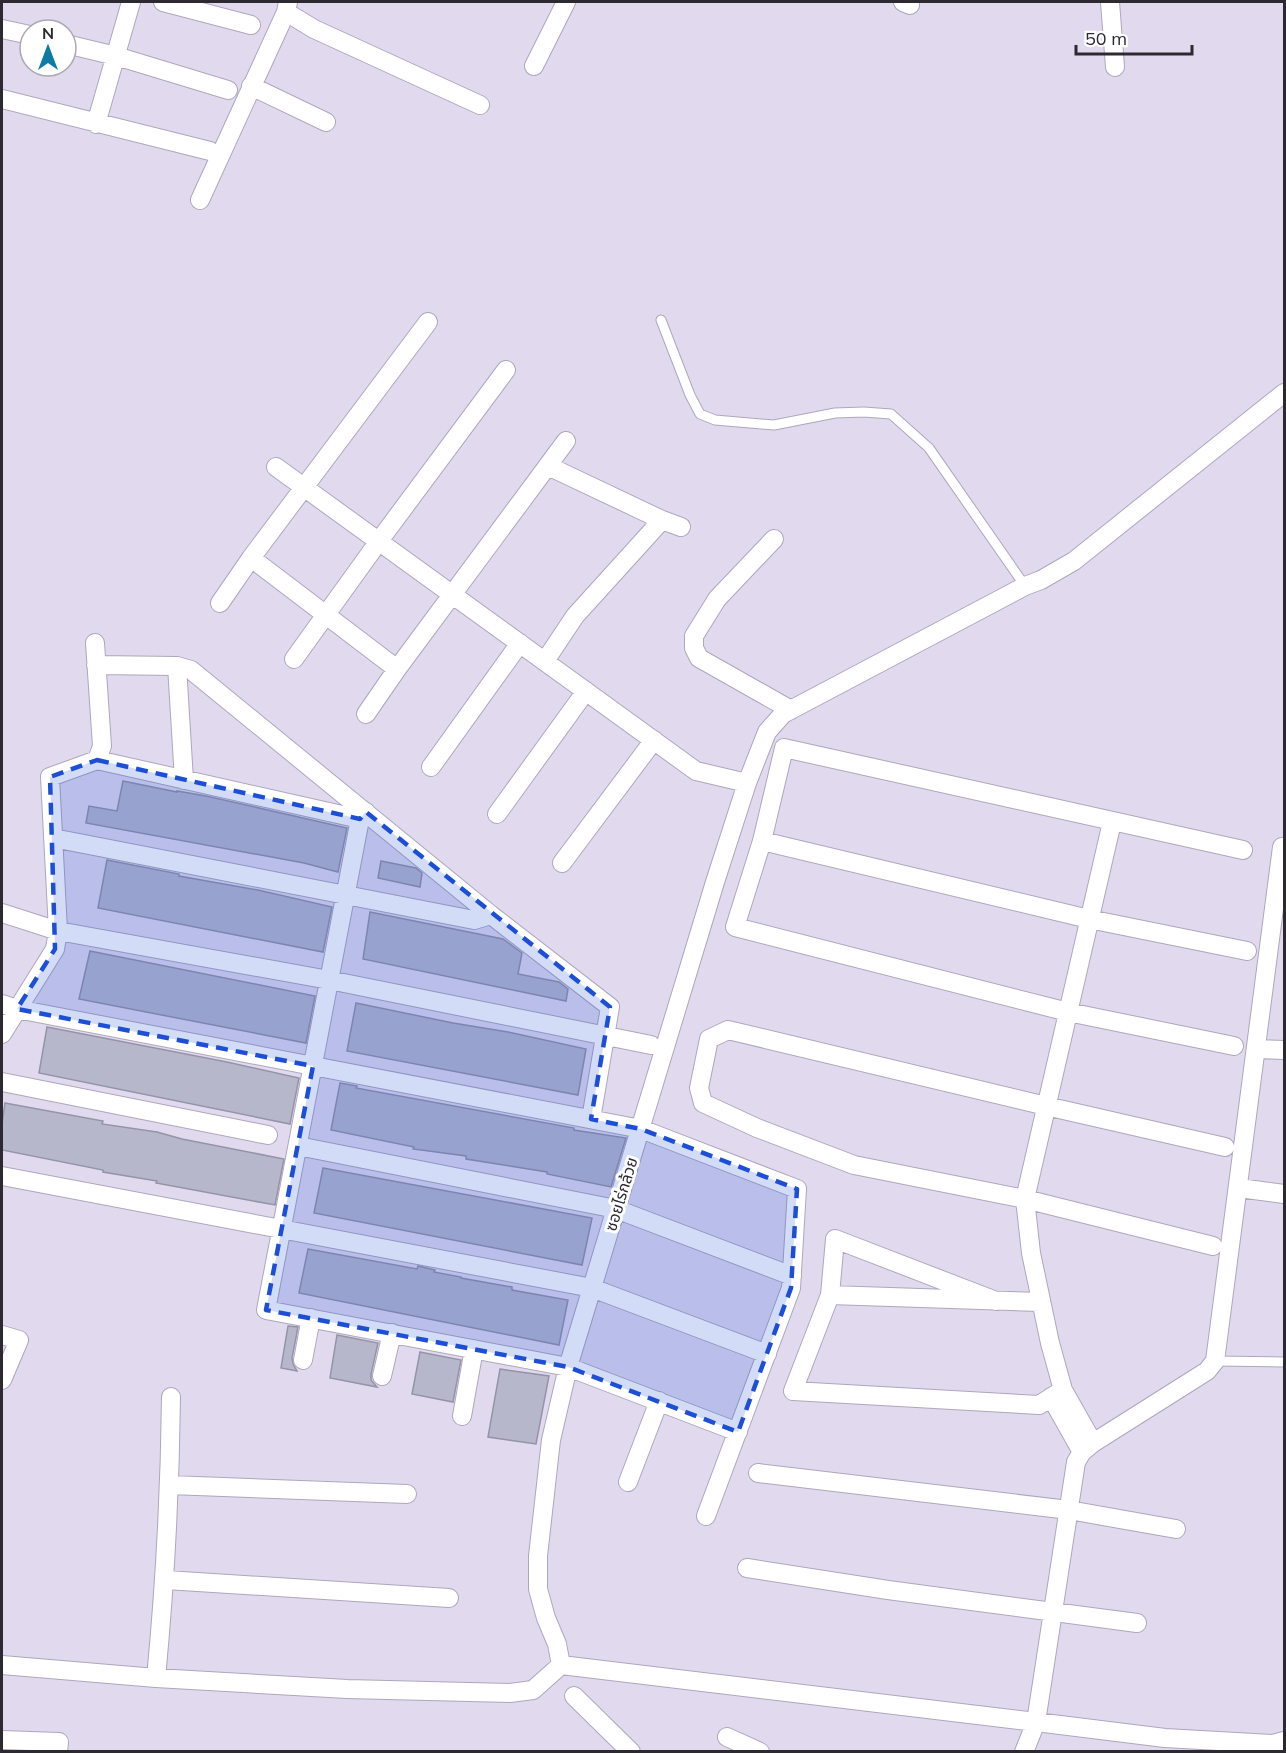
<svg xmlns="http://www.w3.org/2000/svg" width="1286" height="1753" viewBox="0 0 1286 1753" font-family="Mulish,'Noto Sans Thai',sans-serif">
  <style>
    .building { fill: #b7b7cc; stroke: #9493a7; stroke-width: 1.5 }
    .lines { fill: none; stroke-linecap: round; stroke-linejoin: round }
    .lane-casing { stroke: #aea7bc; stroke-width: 11 }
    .street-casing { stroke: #aea7bc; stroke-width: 20 }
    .lane { stroke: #fff; stroke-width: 9 }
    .street { stroke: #fff; stroke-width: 18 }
    .marked { fill: #1d4ed8; fill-opacity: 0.2; stroke: #1d4ed8; stroke-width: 4.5; stroke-dasharray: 12 8; stroke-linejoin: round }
    .labels { text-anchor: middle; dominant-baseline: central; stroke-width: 6; stroke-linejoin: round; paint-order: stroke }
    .street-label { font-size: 16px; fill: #2c2931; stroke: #fff }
  </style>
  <rect width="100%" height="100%" fill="#e1daef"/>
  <path class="building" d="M123,781L177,792V791L206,796L347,828L338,872L304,863L86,823L89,806L117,811Z
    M107,860L179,874V876L258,890L332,907L323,952L98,908Z
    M381,861L416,868L422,873L420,887L378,878Z
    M370,912L503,939L522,953L518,974L559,982L568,989L566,1001L363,959Z
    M90,951L315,996L306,1043L79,999Z
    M356,1003L453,1023L508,1032L586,1049L578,1095L347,1051Z
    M47,1027L227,1062L299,1078L290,1124L39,1073Z
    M340,1083L357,1086L356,1088L574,1128V1130L626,1138L611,1187L547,1174V1172L466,1159V1156L413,1149L414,1147L331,1130Z
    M5,1103L103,1121L102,1124L157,1132L182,1139L284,1159L275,1205L156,1183L157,1181L103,1172V1170L2,1150V1124Z
    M323,1168L592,1218L582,1265L314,1213Z
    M308,1249L417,1269L418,1266L435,1270L434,1272L461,1277V1278L512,1287V1290L568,1300L559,1345L299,1293Z
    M288,1326L298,1327L292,1358L293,1364L297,1371L281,1368Z
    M337,1335L378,1343L371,1374V1380L377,1387L330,1378Z
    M420,1352L461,1360L453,1402L412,1394Z
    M500,1369L549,1376L536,1444L488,1437Z"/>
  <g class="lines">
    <defs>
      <path id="lane" d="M661,320L690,395L700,414L715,420L774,425L835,413L864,412L891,414L929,448L1025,586
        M1215,1361L1284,1362"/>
      <path id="street" d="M163,2L251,25
        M288,2L286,12L314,29L480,105
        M903,2L910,5
        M1110,2L1115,67
        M2,29L30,35
        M66,44L116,56L228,90
        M534,66L566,2
        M251,86L326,122
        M2,99L210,151
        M96,124L131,2
        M200,200L286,12
        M548,466L662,520L681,527
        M276,467L696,771L747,783
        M774,539L717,599L694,636V648L699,658L791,710
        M251,558L397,669
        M220,603L251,558L428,322
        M95,643L102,746L97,760
        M294,659L379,541L506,370
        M545,661L575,616L662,520
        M96,665L177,666L191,670L491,915L610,1007L591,1119
        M177,666L184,780
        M366,714L397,669L566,441
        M431,767L520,643
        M366,812L360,819L266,1310L568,1367L738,1432
        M497,814L586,691
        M53,838L474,920L491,915
        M762,841L1089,919L1247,951
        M1282,847L1215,1361L1207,1371L1093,1443L1082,1452L1076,1462L1036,1722L1165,1738L1273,1744L1284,1741
        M562,863L654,740
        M2,913L58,931L329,980L651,1045
        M2,1004L17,1009L641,1129L797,1189L791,1288L706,1516
        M2,1034L55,949L58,931L50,777L97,760L360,819
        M1234,1046L1068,1012L735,927L762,841L784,748L1243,850
        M1256,1049L1284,1050
        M2,1082L268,1135
        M298,1146L616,1209L792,1276
        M2,1176L592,1288L767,1354
        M1239,1188L1284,1194
        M1213,1246L1025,1199L854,1165L757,1128L703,1103L699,1088L709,1039L728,1030L1046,1106L1225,1147
        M830,1295L793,1391L1039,1405L1063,1390
        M996,1301L835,1239L830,1295L1040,1302
        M2,1335L19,1340L2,1380
        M303,1360L311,1318
        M382,1376L392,1333
        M1051,1397L1082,1452
        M462,1416L474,1349
        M1093,1443L1063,1390L1050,1343L1031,1253L1025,1199L1112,822
        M758,1473L1069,1510L1176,1529
        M628,1482L659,1401
        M170,1485L407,1494
        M747,1568L888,1590L1137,1623
        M166,1580L449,1598
        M2,1665L156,1678L347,1689L510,1693L533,1690L561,1665L1036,1722L1024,1752
        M561,1665L557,1644L546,1618L538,1589V1556L551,1440L568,1367L715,882L747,783L767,732L783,714L1025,586L1041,580L1074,561L1284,393
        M156,1678C165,1584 170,1491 171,1397
        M574,1696L631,1752
        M727,1737L760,1752
        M2,1740L59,1742L58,1752"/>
    </defs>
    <use href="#lane" class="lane-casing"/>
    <use href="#street" class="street-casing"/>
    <use href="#lane" class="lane"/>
    <use href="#street" class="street"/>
  </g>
  <path class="marked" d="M97,760L360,819L366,812L610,1007L591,1119L641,1129L797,1189L791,1288L738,1432L568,1367L266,1310L313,1066L17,1009L55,949L50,777Z"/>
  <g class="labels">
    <g class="street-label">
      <text transform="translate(621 1194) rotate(-73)">ซอยไร่กล้วย</text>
    </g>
  </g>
  <rect width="1286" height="1753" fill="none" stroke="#2c2931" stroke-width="6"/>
  <g transform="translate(48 48)"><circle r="28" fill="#ffffff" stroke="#aba9ad" stroke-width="1.5"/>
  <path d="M0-4.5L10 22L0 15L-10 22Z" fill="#0d7ba4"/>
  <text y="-9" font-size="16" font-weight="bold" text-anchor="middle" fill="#2c2931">N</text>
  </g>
  <path d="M1076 45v9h116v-9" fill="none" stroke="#2c2931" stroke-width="3"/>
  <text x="1085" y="45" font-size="18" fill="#2c2931" stroke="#ffffff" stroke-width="4.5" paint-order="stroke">50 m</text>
</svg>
